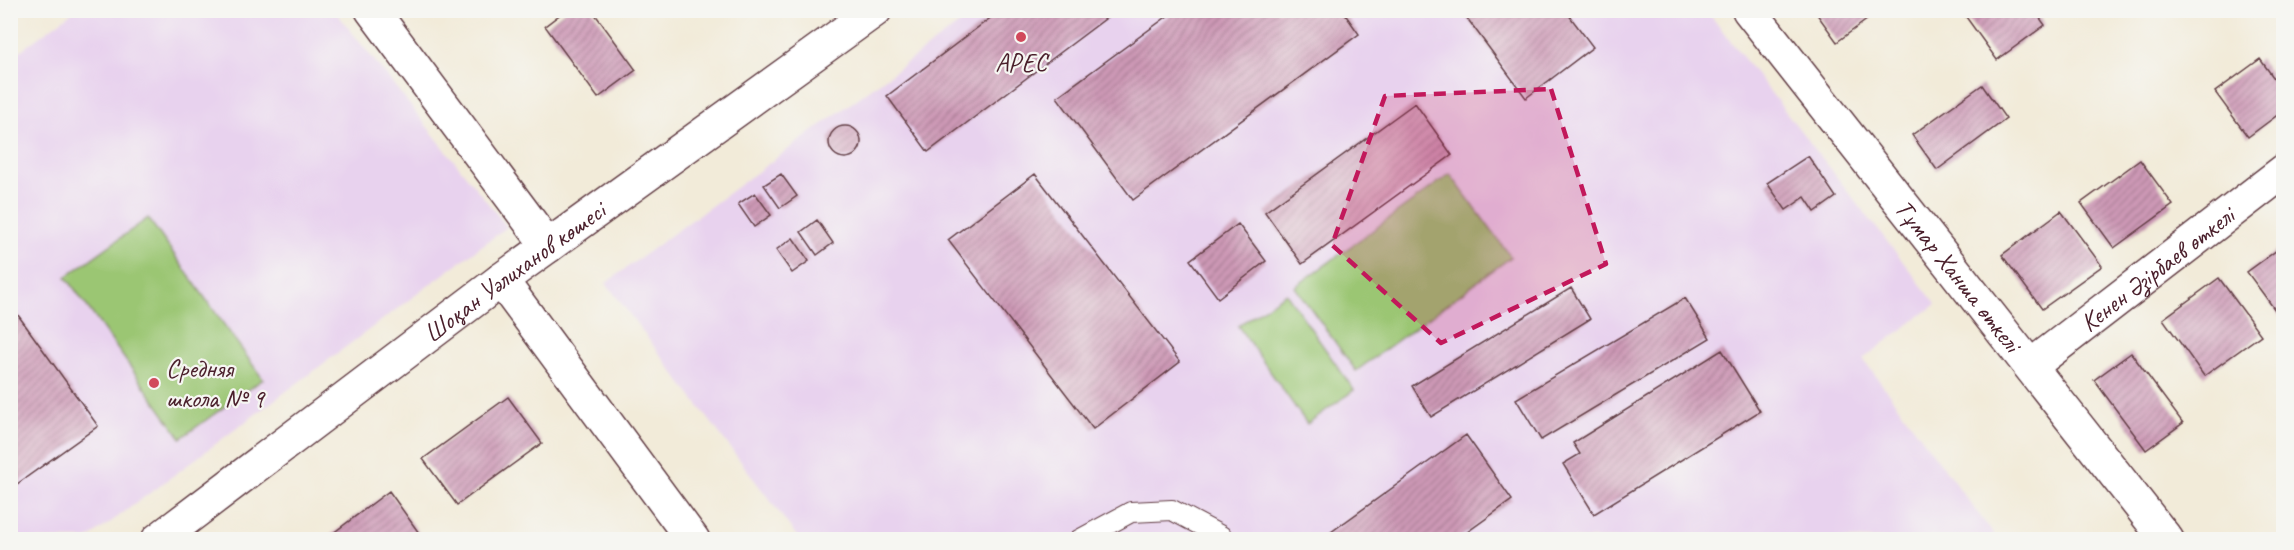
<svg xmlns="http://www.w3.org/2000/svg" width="2294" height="550" viewBox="0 0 2294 550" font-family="Caveat,sans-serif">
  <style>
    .built { fill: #e8d2ee }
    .pitch { fill: #9bc673; stroke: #72724f; stroke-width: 1.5 }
    .building { fill: url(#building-hatch) }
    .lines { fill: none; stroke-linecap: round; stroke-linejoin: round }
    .lane-casing { stroke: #633e45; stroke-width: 22 }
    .street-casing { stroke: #633e45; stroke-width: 36 }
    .secondary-casing { stroke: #633e45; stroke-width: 36 }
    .lane { stroke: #fff; stroke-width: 20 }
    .street { stroke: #fff; stroke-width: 33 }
    .secondary { stroke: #fff; stroke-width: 33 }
    .marked { fill: #c2185b; fill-opacity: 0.2; stroke: #c2185b; stroke-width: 4.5; stroke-dasharray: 12 8; stroke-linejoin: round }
    .poi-dot { fill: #d1495b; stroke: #f6f6f2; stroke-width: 2 }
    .labels { text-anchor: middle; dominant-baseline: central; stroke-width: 4.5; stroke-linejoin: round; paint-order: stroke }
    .poi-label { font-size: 26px; fill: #4a1f2b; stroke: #f6f6f2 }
    .street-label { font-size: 26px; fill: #4a1f2b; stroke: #f6f6f2 }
  </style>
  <defs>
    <pattern id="building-hatch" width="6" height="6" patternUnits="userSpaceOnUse" patternTransform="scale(1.5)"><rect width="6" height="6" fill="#cd99b6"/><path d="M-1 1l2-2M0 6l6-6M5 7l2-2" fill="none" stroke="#a87c94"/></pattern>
  </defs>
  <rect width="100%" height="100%" fill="#f6f6f2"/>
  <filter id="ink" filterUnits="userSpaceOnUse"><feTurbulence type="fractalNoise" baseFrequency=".0167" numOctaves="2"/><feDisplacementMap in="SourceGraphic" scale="12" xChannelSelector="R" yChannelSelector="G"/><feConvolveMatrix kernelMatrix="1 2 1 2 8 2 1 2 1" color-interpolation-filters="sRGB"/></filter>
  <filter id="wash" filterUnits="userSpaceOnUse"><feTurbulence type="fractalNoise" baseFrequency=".008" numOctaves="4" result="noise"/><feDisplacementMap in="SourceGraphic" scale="24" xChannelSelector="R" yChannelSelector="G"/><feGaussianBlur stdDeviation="1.35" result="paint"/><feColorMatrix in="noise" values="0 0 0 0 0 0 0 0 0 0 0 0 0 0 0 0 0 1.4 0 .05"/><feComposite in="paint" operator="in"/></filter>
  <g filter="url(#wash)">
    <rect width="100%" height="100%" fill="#f2ebd9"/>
    <path class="built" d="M74,11H335L507,227L88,539H11L10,53L16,54Z
      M977,11H1707L1936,304L1863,359L1997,539H799L606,283Z"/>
    <path class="pitch" d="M1450,174L1511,257L1356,371L1295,287Z
      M148,218L263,379L181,438L66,277Z
      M1286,293L1354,390L1307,424L1238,326Z"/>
    <g id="blocks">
      <path class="building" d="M566,10H592L636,70L598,98L545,26Z
        M1001,10H1117L928,152L887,96Z
        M1176,10H1342L1359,34L1133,200L1057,97Z
        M1461,10H1565L1593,47L1526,98Z
        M1814,10H1880L1837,42Z
        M1961,10H2034L2045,25L1997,60Z
        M2260,59L2284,92V110L2248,137L2215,92Z
        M1982,85L2006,119L1937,170L1912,135Z
        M1415,103L1452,155L1302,264L1265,212Z
        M829 142a16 16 0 1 1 32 0a16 16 0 1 1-32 0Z
        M1808,156L1836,197L1815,212L1805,197L1786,210L1767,183Z
        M2140,160L2173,205L2114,248L2081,203Z
        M781,174L797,196L780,208L764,185Z
        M1035,174L1180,362L1093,429L948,240Z
        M755,193L771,215L754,227L738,204Z
        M2061,211L2102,266L2042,309L2002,255Z
        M817,220L833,243L817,255L801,232Z
        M1238,224L1266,261L1218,298L1190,260Z
        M793,238L809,261L792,273L776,250Z
        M2284,245V317L2281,318L2247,272Z
        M2219,278L2261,335L2204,376L2163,319Z
        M1571,288L1590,319L1431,417L1412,386Z
        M1685,298L1710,338L1541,440L1516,399Z
        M10,304L98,426L10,489Z
        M1722,350L1760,411L1594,514L1563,464L1580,454L1573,443Z
        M2131,353L2183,423L2146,450L2094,380Z
        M508,397L542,443L457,505L423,459Z
        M1466,435L1512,500L1456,540H1320Z
        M389,491L424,540H324Z"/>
    </g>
  </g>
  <g filter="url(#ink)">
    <use href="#blocks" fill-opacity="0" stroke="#633e45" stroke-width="1.5"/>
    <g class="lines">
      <defs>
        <path id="lane" d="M1079,540L1131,512L1172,510L1221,536L1224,540"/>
        <g id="street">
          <path d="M372,10L548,246"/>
          <path id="s1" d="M1749,10L2167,540"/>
          <path d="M501,280L693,540"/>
          <path id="s2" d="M2031,366L2284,171"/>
        </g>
        <g id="secondary">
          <path id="s3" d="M158,540L501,280L875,10"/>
        </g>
      </defs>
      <use href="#lane" class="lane-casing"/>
      <use href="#street" class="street-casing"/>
      <use href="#secondary" class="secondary-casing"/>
      <use href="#lane" class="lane"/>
      <use href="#street" class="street"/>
      <use href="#secondary" class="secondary"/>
    </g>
  </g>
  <path class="marked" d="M1551,89L1606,264L1441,343L1332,245L1385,96Z"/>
  <g class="poi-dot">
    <circle cx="1021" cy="37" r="6"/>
    <circle cx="154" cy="383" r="6"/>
  </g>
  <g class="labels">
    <g class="poi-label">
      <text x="1021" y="62">APEC</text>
      <text x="166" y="368" text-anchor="start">Средняя<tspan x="166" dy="30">школа № 9</tspan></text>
    </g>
    <g class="street-label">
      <text stroke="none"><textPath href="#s2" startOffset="159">Кенен Әзірбаев өткелі</textPath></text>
      <text stroke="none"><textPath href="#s3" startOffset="446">Шоқан Уәлиханов көшесі</textPath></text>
      <text stroke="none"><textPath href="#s1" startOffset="338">Тұмар Ханша өткелі</textPath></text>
    </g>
  </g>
  <rect width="2294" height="550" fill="none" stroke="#f6f6f2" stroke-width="36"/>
</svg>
